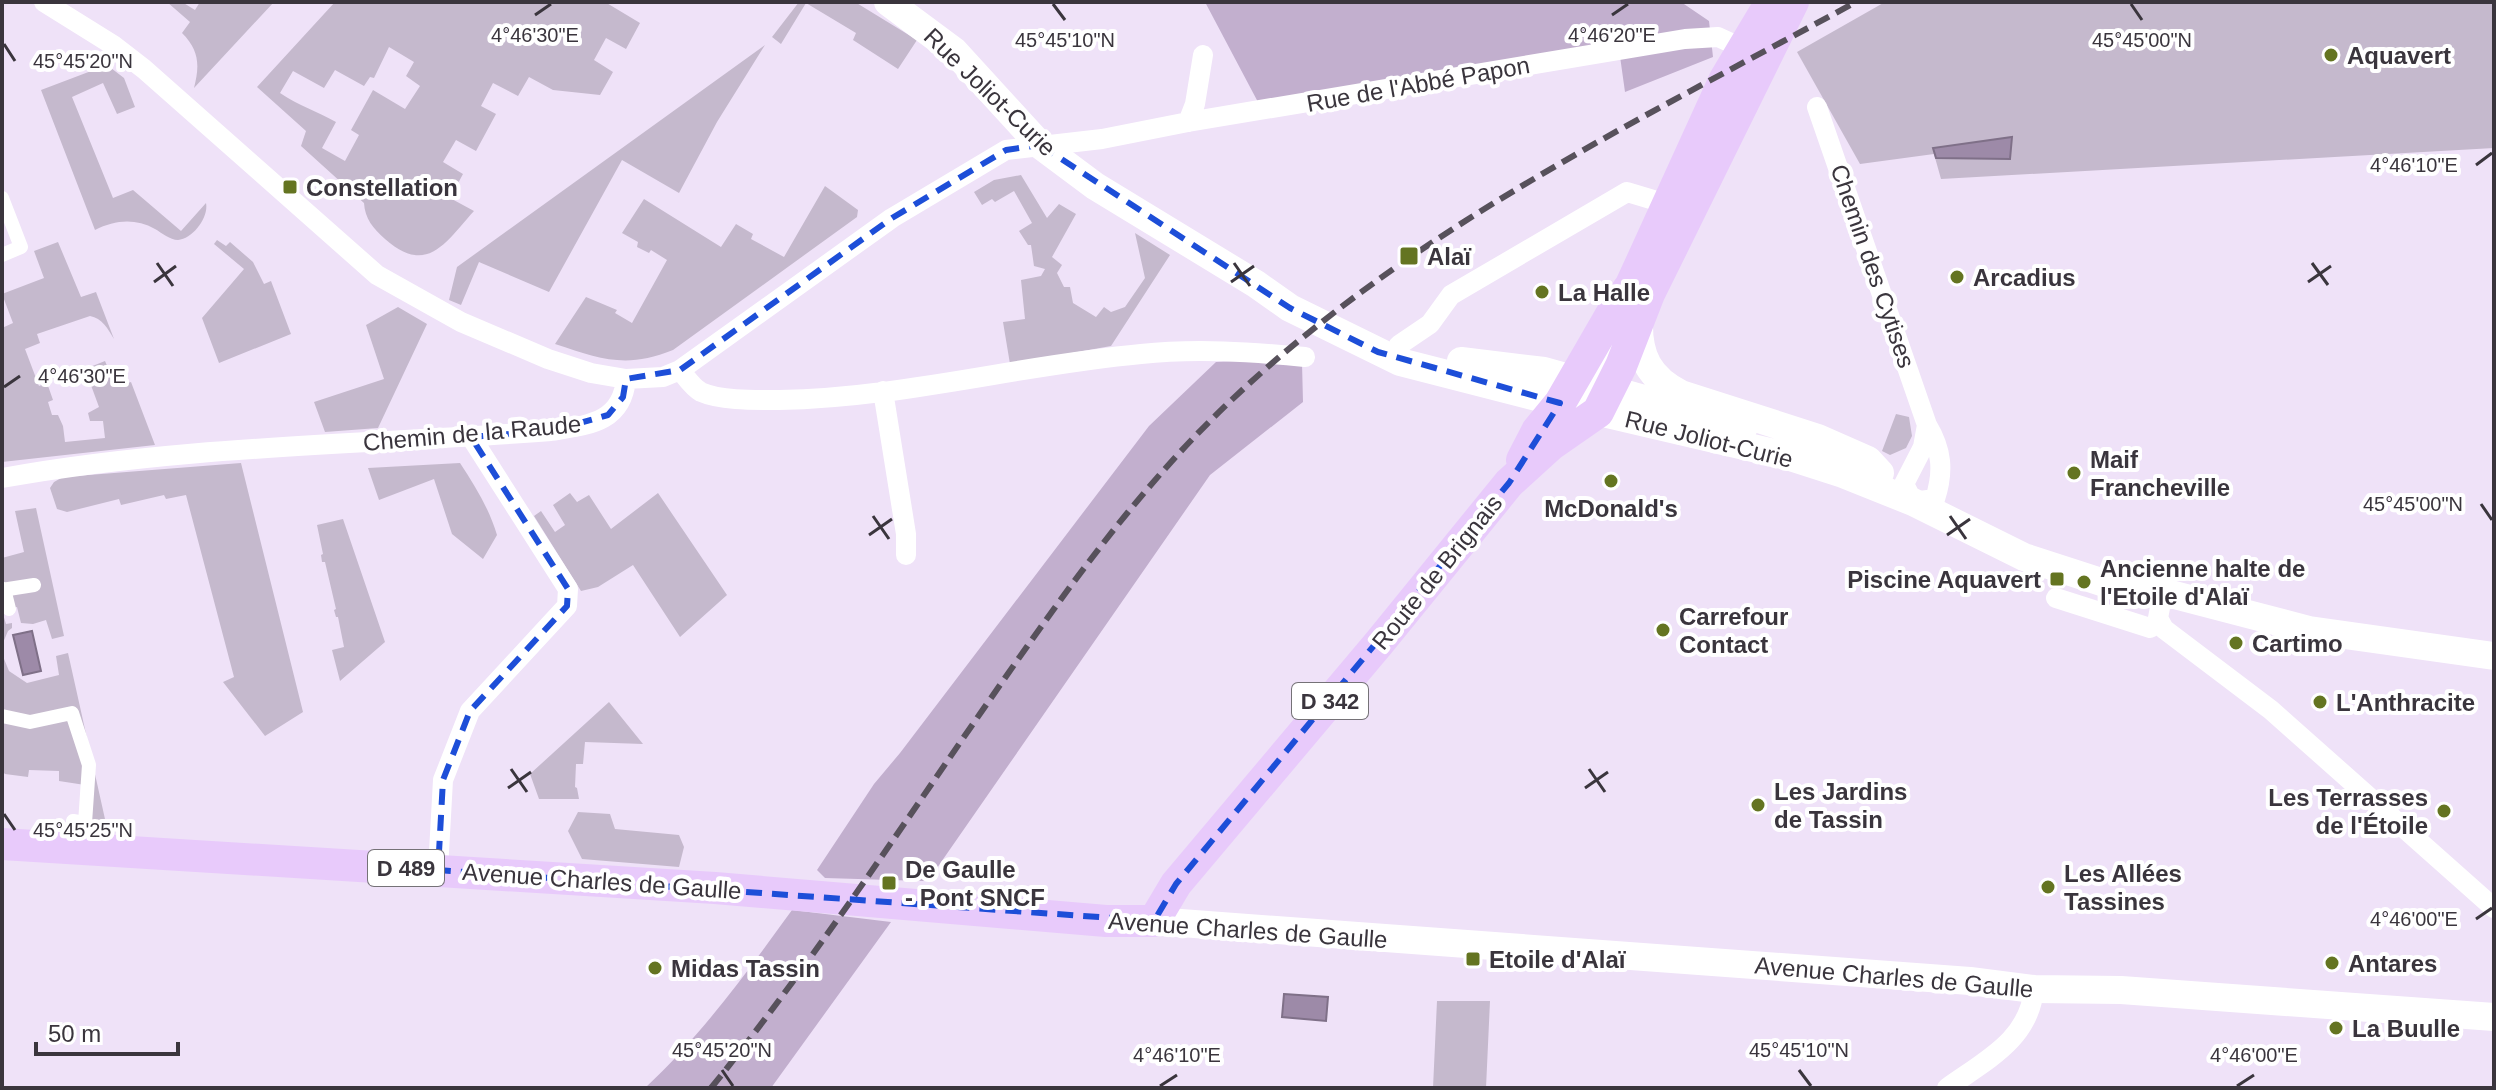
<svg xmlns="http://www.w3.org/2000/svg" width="2496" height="1090" viewBox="0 0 2496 1090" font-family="Arial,sans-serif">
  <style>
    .green { fill: #c5b9cd; fill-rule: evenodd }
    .forest { fill: #c2afce }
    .water { fill: #9d8aa8; stroke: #7f7088; stroke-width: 2 }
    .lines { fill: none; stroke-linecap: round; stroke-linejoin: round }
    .pedestrian { stroke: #fff; stroke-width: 14 }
    .minor { stroke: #fff; stroke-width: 20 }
    .secondary { stroke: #fff; stroke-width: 28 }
    .primary { stroke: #e8cafb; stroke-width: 32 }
    .rail { stroke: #57515b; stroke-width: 6; stroke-dasharray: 16 8; stroke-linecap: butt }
    .marked { fill: none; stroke: #1d4ed8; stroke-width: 6; stroke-dasharray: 16 10; stroke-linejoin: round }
    .ticks { fill: none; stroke: #3a353d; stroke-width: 3 }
    .poi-dot { fill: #647421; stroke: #fff; stroke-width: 3 }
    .labels { text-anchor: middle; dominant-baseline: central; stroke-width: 8; stroke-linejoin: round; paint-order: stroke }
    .shield { fill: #fff; stroke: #757277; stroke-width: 2 }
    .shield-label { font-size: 22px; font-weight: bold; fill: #3a353d }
    .poi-label { font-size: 24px; font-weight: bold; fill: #3a353d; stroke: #fff; text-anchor: start }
    .street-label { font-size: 24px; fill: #3a353d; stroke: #fff }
    .ticks-label { font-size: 20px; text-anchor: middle; fill: #3a353d; stroke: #fff; stroke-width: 8; stroke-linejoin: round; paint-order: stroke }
  </style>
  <rect width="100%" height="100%" fill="#efe2f8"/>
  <path class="green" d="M167,2H182L195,10L200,2L229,4L274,2L194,88C200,65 199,50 182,33L190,22Z
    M335,2H605L640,23L626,49L606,38L594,60L613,72L600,95L553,90L529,77L518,96L493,83L481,106L496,114L476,151L456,140L443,162L463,174L450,198L474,211C445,243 427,276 385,239C373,228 365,219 364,203L301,146L306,131L257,87ZM389,47L414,62L406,76L420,86L405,109L373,90L351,130L359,135L345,161L322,148L336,122C317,111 299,106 280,93L293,71L324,88L335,70L364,86L370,77L374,78Z
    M799,2H855L917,40L898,69L853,40L856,33L806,3L781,44L772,37Z
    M1885,2H2494V148L1941,179L1934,154L1860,164L1797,52Z
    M765,45L717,122L679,193L622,160L549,292L479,262L461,305L449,300L457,267Z
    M107,65L124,78L135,107L117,114L103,83L72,97L113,198L133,190L181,231L206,203C209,217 193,239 178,240C170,240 162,233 155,229C135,218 115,220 95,230L41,90Z
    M1021,175L1047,218L1059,204L1076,214L1052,257L1062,265L1057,273L1064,287H1070L1073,303L1096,317L1104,307L1111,312L1125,307L1145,278L1135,233L1170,255L1111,346L1010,364L1003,322L1025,319L1021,280L1041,276L1045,269L1034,266L1031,245H1028L1019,231L1032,223L1014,191L995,202L992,199L982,205L974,192L994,180Z
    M825,186L858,210L857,217L673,350C626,369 601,359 555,344L586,297L617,310L615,313L632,323L667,260L651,250L649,253L637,247L638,242L622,233L644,199L721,247L736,224L753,234L751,239L784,257Z
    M217,240L226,246L230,242L253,262L264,284L271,281L291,334L219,363L202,318L244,269L214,244Z
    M58,242L81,297L96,292L114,339C108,329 102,318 90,316L37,334L40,343L25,349L39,386L47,383L53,400L48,402L52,415H58L63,426L65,442L105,438L103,421H90L88,413L99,407L85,369L105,361L116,387L131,382L155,445L2,462V328L13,323L2,294L44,278L34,251Z
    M398,307L427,324L378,428L325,432L314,402L384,379L366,325Z
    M1896,414L1909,417L1912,436L1906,448L1890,455L1882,451Z
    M241,463L303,712L265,736L223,682L234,677L186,495L166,499L164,495L121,505L119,499L67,512L57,509L50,488L54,482L63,477Z
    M460,463C475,486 489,508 497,535L483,559L452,534L434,479L379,500L368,468Z
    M570,493L577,502L589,495L611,529L658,493L727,595L680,637L633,565L598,587L581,591L534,516L541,511L555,532L565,525L553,505Z
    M36,508L64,636L52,639L46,620L33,624L21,623L17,607L2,611L6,624L12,623V628L8,631L2,645V558L24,552L15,511Z
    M343,519L385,642L340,681L332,650L344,647L338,617H336L334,610L336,609L325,562H322L321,555L323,554L317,525Z
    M68,653L107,828L86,826L85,785L59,781V771L29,770L28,777L5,774L2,771V654L9,671L27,683L59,675L56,656Z
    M609,702L643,744L585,742L583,764H576L575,787L577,788L579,799H539L530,774Z
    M578,812L610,814L615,829L679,835L684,847L679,867L582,859L568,831Z
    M1437,1001H1490L1486,1088H1433Z"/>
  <path class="forest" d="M1205,2H1681L1709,21L1713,57L1625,92L1618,42L1259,104Z
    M1253,360L1302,363L1303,402L1210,475L937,868L924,881L825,878L817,870L874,784L900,753L1149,426L1216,362Z
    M792,910L891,922L771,1088H645C701,1036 747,972 792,910Z"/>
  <path class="water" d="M2012,137L2010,159L1936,158L1933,148Z
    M32,631L41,671L23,675L13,635Z
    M1284,994L1328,997L1326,1021L1282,1017Z"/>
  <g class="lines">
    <path class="pedestrian" d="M2,198L21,247L2,255
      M4,589L9,609
      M2,590L34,585
      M2,716L30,722L72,713L89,765L85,823L73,821"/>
    <path class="minor" d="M44,2L113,45L144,69L377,275L461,322L548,359L591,373L626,379L663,377L680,370L892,218L1006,150L1102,139L1188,122L1685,39L1718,37L1742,48
      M1817,107L1927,425C1942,450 1944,471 1935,499L1913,502L1904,484L1923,447L1927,425
      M1188,122L1195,104L1203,55
      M1399,345L1430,324L1451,295L1627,192L1667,204
      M680,370C686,377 692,387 701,392C721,401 757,400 779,400C901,398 1020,365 1141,354C1196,348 1251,352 1305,357
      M883,391L906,534V555
      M2,478C183,445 368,445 551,431C588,425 622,423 626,379
      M2163,592L2158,618L2164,629L2271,710L2494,908
      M2056,598L2150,628L2160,622
      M438,870L443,780L470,711L567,606L568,589L471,437
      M1947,1088C1986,1060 2029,1040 2034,989"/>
    <path class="secondary" d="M888,2L954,51L1040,145L1095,186L1256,284L1290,308L1400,362L1560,403L1787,456L1843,474L1913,502L2024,557L2132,592H2163L2309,630L2494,656
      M1639,321C1638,356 1649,378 1681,394L1818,438L1868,460L1880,473
      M1461,361L1544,371L1744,427
      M1593,384L1626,317
      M1154,921L1970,981L2034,989L2121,990L2494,1017"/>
    <path class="primary" d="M1522,460L1537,431L1560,403L1616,306L1631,285L1725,79L1771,2
      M2,844L715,888L1106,921H1154L1176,884L1379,643L1509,483L1552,444L1598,412L1621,366L1649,294L1793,2"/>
    <path class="rail" d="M711,1088C809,967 895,836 984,708C1055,606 1126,504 1214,417C1397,236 1632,124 1856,2"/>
  </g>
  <path class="marked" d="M1040,145L1290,308L1378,352L1560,403L1509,483L1176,884L1154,921L438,870L443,780L470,711L567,606L568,589L471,437L551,431L608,415L623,397L626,379L680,370L892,218L1006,150Z"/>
  <path class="ticks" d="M1053,4L1065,20M2131,4L2142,20M535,15L551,4M1612,15L1628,4M4,44L15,61M2476,165L2492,153M157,263L173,286M1234,263L1250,286M2312,263L2328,285M154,282L176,266M1231,282L1254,266M2308,282L2331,266M4,387L20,376M2481,504L2492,520M873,516L889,539M1950,516L1966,539M869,535L892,519M1947,535L1970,519M511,769L527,792M1589,769L1605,792M508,788L531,772M1585,788L1608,772M4,814L15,830M2476,919L2492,908M722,1070L733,1086M1799,1070L1811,1086M1160,1086L1177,1075M2237,1086L2254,1075"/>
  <g class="poi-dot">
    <circle cx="2331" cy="55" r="8"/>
    <rect x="282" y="179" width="16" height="16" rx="4"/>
    <rect x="1399" y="246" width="20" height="20" rx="4"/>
    <circle cx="1957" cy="277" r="8"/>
    <circle cx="1542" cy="292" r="8"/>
    <circle cx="2074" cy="473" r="8"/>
    <circle cx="1611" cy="481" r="8"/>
    <rect x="2049" y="571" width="16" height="16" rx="4"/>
    <circle cx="2084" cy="582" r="8"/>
    <circle cx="1663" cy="630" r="8"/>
    <circle cx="2236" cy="643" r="8"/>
    <circle cx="2320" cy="702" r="8"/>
    <circle cx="1758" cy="805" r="8"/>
    <circle cx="2444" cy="811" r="8"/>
    <rect x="881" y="875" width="16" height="16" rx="4"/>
    <circle cx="2048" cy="887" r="8"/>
    <rect x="1465" y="951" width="16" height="16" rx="4"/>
    <circle cx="2332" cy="963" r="8"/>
    <circle cx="655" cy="968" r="8"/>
    <circle cx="2336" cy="1028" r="8"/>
  </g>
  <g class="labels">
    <g class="shield">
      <rect x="1292" y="683" width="76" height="36" rx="6"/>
      <rect x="368" y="850" width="76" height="36" rx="6"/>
    </g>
    <g class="shield-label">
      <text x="1330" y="701">D 342</text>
      <text x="406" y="868">D 489</text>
    </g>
    <g class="poi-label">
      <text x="2347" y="55">Aquavert</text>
      <text x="306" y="187">Constellation</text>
      <text x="1427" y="256">Alaï</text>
      <text x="1973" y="277">Arcadius</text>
      <text x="1558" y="292">La Halle</text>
      <text x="2090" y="459">Maif<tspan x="2090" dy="28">Francheville</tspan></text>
      <text x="1611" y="508" text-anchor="middle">McDonald's</text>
      <text x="2100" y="568">Ancienne halte de<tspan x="2100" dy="28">l'Etoile d'Alaï</tspan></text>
      <text x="2041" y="579" text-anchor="end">Piscine Aquavert</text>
      <text x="1679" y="616">Carrefour<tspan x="1679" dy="28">Contact</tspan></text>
      <text x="2252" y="643">Cartimo</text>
      <text x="2336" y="702">L'Anthracite</text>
      <text x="1774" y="791">Les Jardins<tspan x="1774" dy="28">de Tassin</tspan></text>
      <text x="2428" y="797" text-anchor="end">Les Terrasses<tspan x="2428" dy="28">de l'Étoile</tspan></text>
      <text x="905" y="869">De Gaulle<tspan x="905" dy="28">- Pont SNCF</tspan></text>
      <text x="2064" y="873">Les Allées<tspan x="2064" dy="28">Tassines</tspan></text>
      <text x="1489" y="959">Etoile d'Alaï</text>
      <text x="2348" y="963">Antares</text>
      <text x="671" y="968">Midas Tassin</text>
      <text x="2352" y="1028">La Buulle</text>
    </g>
    <g class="street-label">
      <text transform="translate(1418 84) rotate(-10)">Rue de l'Abbé Papon</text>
      <text transform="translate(990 92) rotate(44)">Rue Joliot-Curie</text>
      <text transform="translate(1873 266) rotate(71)">Chemin des Cytises</text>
      <text transform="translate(472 433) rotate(-5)">Chemin de la Raude</text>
      <text transform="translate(1709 439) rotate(14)">Rue Joliot-Curie</text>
      <text transform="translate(1437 572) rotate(-51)">Route de Brignais</text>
      <text transform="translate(602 881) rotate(4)">Avenue Charles de Gaulle</text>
      <text transform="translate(1248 930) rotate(4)">Avenue Charles de Gaulle</text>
      <text transform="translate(1894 977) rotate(5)">Avenue Charles de Gaulle</text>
    </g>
  </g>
  <g class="ticks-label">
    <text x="535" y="42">4°46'30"E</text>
    <text x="1612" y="42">4°46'20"E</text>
    <text x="2142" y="47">45°45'00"N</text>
    <text x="1065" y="47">45°45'10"N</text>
    <text x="83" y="68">45°45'20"N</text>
    <text x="2414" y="172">4°46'10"E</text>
    <text x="82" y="383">4°46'30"E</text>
    <text x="2413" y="511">45°45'00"N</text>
    <text x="83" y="837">45°45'25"N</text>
    <text x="2414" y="926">4°46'00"E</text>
    <text x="722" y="1057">45°45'20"N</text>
    <text x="1799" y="1057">45°45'10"N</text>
    <text x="1177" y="1062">4°46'10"E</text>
    <text x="2254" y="1062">4°46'00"E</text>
  </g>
  <rect width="2496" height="1090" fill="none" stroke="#3a353d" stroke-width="8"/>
  <path d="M36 1042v12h142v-12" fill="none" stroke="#3a353d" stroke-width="4"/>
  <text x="48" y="1042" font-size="24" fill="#3a353d" stroke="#ffffff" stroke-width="6" paint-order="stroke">50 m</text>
</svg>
